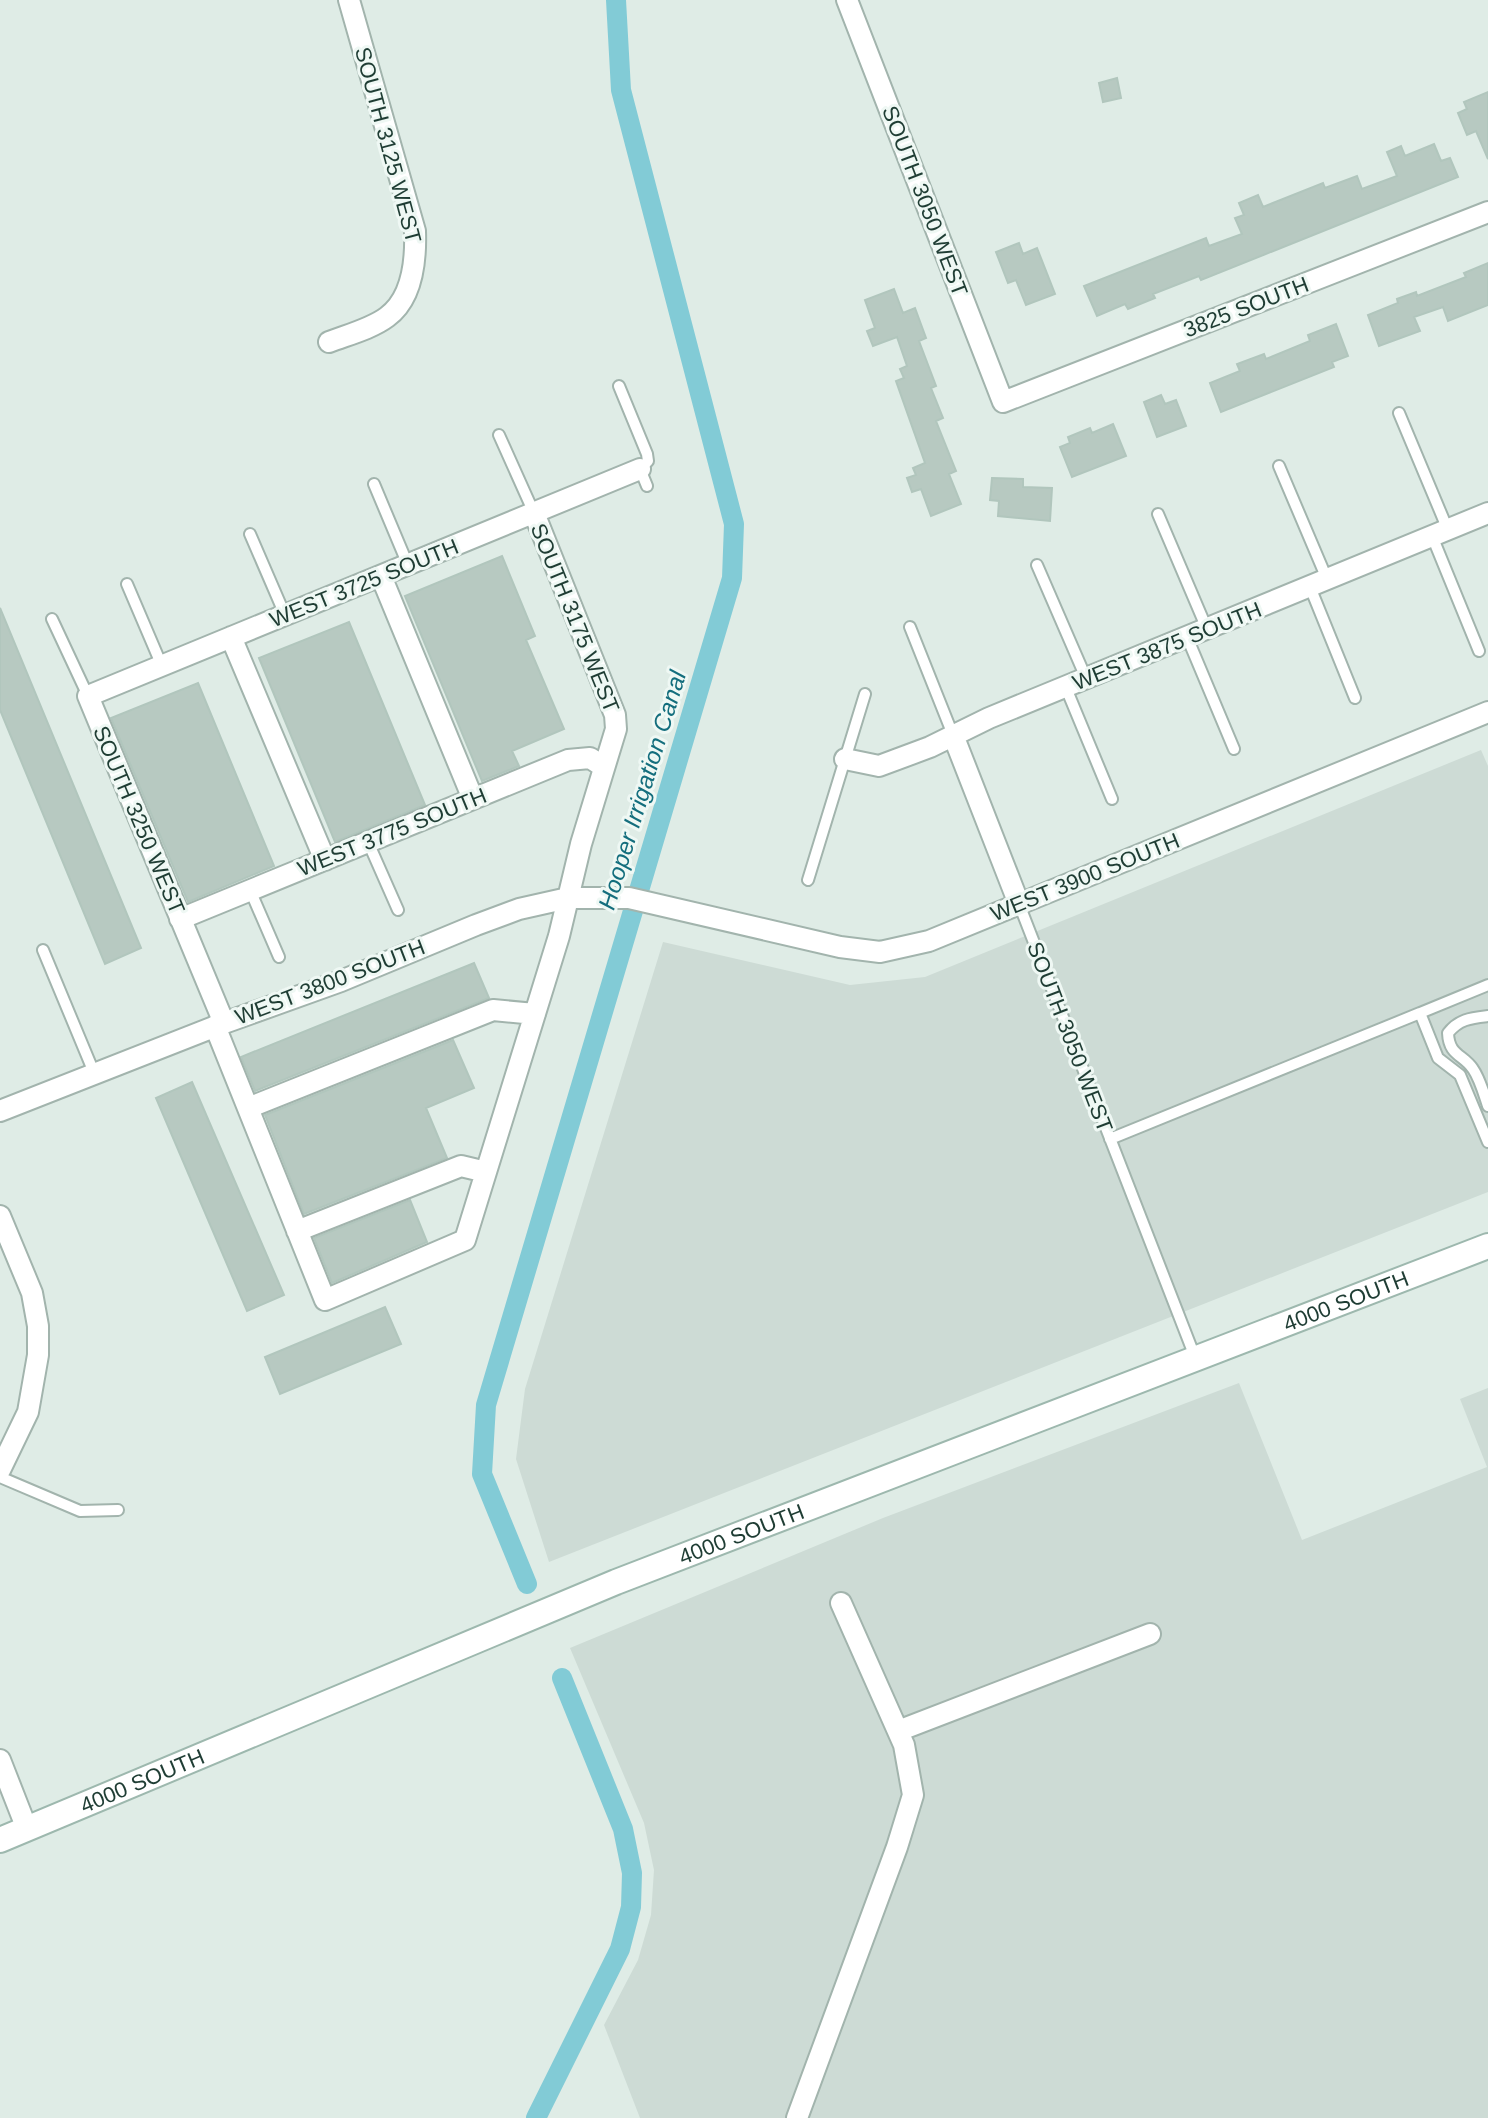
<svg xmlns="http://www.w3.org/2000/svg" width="1488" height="2118" viewBox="0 0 1488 2118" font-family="Helvetica,sans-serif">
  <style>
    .built { fill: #cddbd5 }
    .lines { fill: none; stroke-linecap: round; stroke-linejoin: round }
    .canal { stroke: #82cbd6; stroke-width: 20 }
    .building { fill: #b7c9c1; stroke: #b1c6bd; stroke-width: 2 }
    .lane-casing { stroke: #a2b4ad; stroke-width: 14 }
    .street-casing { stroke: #a2b4ad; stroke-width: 24 }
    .secondary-casing { stroke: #9db8ae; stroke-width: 28 }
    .lane { stroke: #fff; stroke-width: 10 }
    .street { stroke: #fff; stroke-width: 20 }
    .secondary { stroke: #fff; stroke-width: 24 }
    .labels { text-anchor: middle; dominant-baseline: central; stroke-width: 6; stroke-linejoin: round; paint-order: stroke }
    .street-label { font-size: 22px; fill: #1f3d34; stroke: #eff8f4 }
    .water-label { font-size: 24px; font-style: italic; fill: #146e7d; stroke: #eff8f4 }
  </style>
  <rect width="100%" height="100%" fill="#dfece6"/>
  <path class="built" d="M1481,750L1488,766V1192L549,1562L516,1459L525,1389L663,942L850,985L925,977Z
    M1239,1383L1302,1540L1487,1467L1460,1399L1488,1388V2118H640L604,2025L638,1960L651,1915L654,1870L644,1823L570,1648L883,1518Z"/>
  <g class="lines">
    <path class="canal" d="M527,1584L482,1474L486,1405L732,578L734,524L621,90L616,0
      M536,2118L620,1949L631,1907L632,1873L623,1829L562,1678"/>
  </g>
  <path class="building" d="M1117,78L1121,98L1103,102L1099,83Z
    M1488,92V159L1476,131L1467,135L1458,113L1467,109L1464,102Z
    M1434,144L1441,161L1450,158L1458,177L1201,280L1199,276L1153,294L1155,298L1128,309L1125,304L1097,316L1084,286L1206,238L1209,246L1242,234L1235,218L1244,215L1239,203L1258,195L1263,207L1323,183L1325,188L1357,176L1362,189L1397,176L1387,152L1401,146L1405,156Z
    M1019,243L1023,254L1037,248L1055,294L1026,305L1016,280L1008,283L996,252Z
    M1488,263V305L1448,321L1443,307L1414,317L1420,331L1379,346L1368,315L1398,303L1397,299L1416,292L1417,296L1466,277L1464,273Z
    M894,289L903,313L915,308L926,338L919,341L936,386L931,388L943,418L936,421L956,471L949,474L961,504L931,516L921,489L912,492L907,478L916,475L913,468L925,463L896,381L904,378L900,369L907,366L897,337L873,346L867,331L875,328L865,300Z
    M1336,324L1348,356L1332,362L1334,367L1221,412L1210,383L1240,371L1237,364L1264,354L1266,359L1310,341L1308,335Z
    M1161,395L1165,404L1176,400L1186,426L1157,437L1144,402Z
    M1113,424L1126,456L1072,477L1060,447L1070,443L1068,437L1090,428L1092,433Z
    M992,478L1023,479V487L1052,488L1050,521L998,516L999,501L990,500Z
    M502,556L535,636L526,640L564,729L512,751L519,766L482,781L405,596Z
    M0,608L141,948L105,964L0,710Z
    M349,622L425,805L335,842L259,658Z
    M198,683L274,866L188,902L111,718Z
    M474,963L489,998L255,1091L241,1057Z
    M453,1040L474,1088L426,1108L447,1158L304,1214L265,1115Z
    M192,1082L284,1295L247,1311L156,1098Z
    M410,1200L427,1242L332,1283L314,1238Z
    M385,1307L401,1344L280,1394L265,1357Z"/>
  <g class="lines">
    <defs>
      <path id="lane" d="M619,386L647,454L648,461L640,469L647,486
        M1399,413L1448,530
        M499,435L534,513
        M1279,466L1327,579
        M374,484L408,565
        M1158,514L1207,629
        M250,534L285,615
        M1432,536L1479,651
        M1037,565L1086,678
        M127,584L162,666
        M1310,587L1355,698
        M52,619L88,696
        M910,627L953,735
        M1187,637L1234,749
        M1066,688L1112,799
        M368,842L398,910
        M808,880L865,694
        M250,890L279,957
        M1019,904L1195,1357
        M43,950L95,1075
        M1488,985L1420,1013L1438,1058L1460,1075L1488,1142
        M1488,1016C1471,1018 1459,1019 1448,1033C1449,1056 1463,1054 1473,1069C1480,1079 1484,1094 1488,1106
        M1110,1139L1420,1013
        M0,1477L80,1511L118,1510"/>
      <path id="street" d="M847,0L1003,402L1488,212
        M329,342C347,335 371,329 387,317C413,298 416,260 415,231L349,0
        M381,576L473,799
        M231,637L325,860
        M953,735L1019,904
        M845,759L879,766L930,747L989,718L1488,513
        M180,919L568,760L590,758L604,767
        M224,1023L88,696L640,469
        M215,1026L325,1300L465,1240L559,936L581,844L616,729L615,715L534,513
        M248,1108L493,1010L535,1014
        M0,1111L224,1023L341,981L476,925L519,909L568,898H629L840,947L880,952L929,941L1488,712
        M0,1216L32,1293L38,1326V1355L28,1412L0,1470
        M297,1231L461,1166L486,1172
        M898,1731L1150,1634
        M0,1760L27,1829
        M797,2118L897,1847L913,1795L904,1745L841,1603"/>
      <g id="secondary">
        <path id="s1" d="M0,1840L616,1582L1488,1246"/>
      </g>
    </defs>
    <use href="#lane" class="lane-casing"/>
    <use href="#street" class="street-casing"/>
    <use href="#secondary" class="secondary-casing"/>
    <use href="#lane" class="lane"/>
    <use href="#street" class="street"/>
    <use href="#secondary" class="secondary"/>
  </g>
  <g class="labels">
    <g class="street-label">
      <text transform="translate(388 145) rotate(75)">SOUTH 3125 WEST</text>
      <text transform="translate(925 201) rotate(69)">SOUTH 3050 WEST</text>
      <text transform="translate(1246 307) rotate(-21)">3825 SOUTH</text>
      <text transform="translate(364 583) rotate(-22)">WEST 3725 SOUTH</text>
      <text transform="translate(575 618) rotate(68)">SOUTH 3175 WEST</text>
      <text transform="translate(1167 646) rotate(-22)">WEST 3875 SOUTH</text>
      <text transform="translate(139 820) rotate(67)">SOUTH 3250 WEST</text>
      <text transform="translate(392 832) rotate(-22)">WEST 3775 SOUTH</text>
      <text transform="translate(1085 877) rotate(-22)">WEST 3900 SOUTH</text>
      <text transform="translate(330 982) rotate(-21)">WEST 3800 SOUTH</text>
      <text transform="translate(1070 1037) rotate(69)">SOUTH 3050 WEST</text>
      <text stroke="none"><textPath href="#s1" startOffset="1450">4000 SOUTH</textPath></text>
      <text stroke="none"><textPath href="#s1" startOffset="802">4000 SOUTH</textPath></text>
      <text stroke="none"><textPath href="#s1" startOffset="154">4000 SOUTH</textPath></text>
    </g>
    <g class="water-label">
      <text transform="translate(642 790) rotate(-73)">Hooper Irrigation Canal</text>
    </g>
  </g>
</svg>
